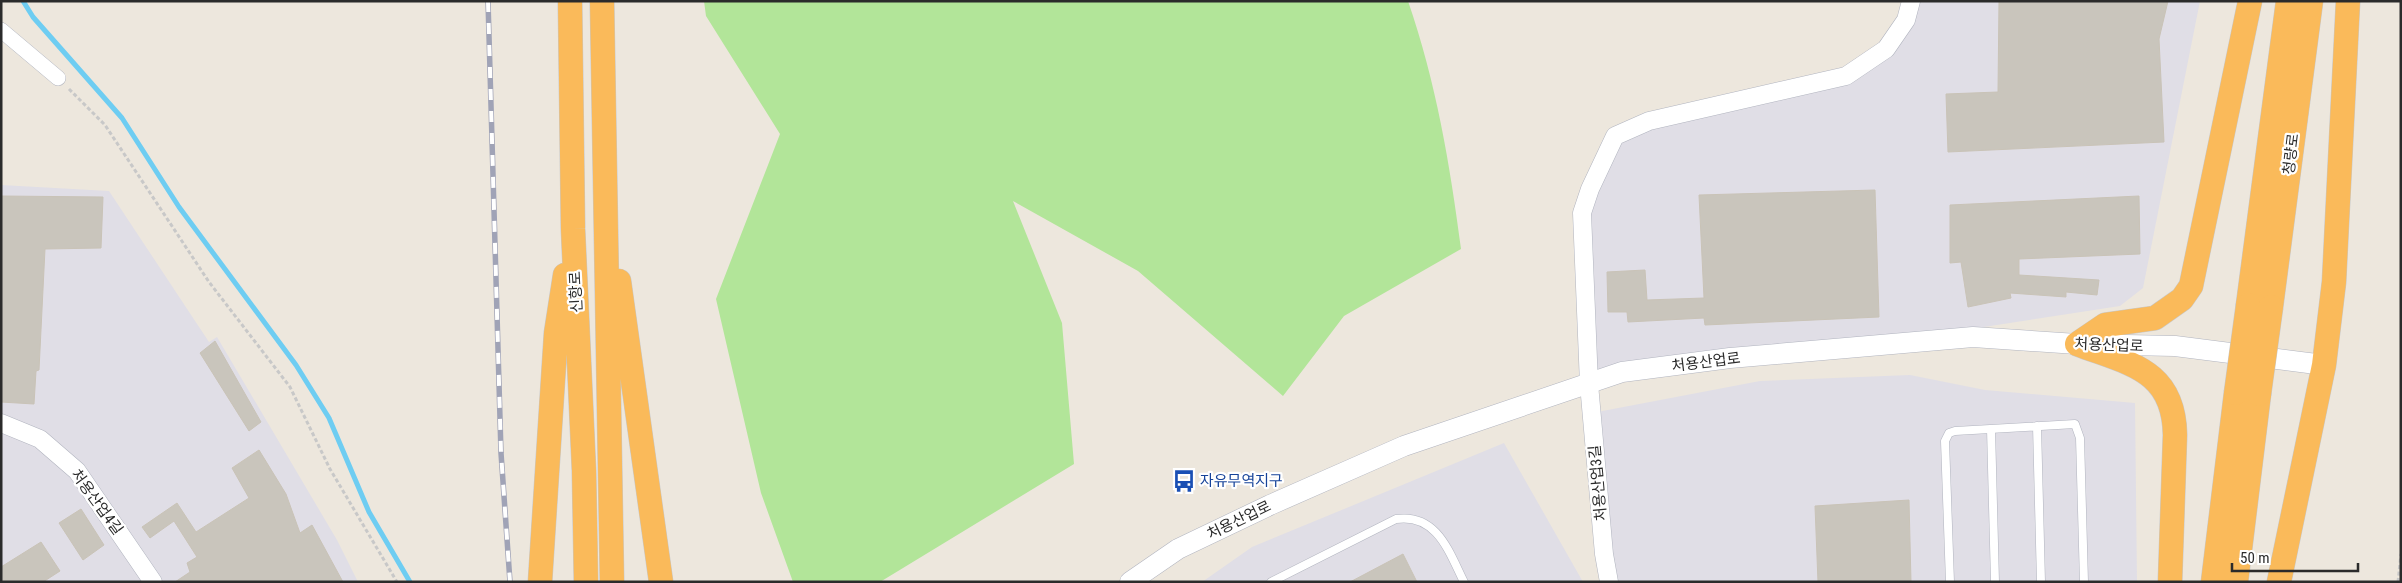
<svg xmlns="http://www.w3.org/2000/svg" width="2402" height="583" viewBox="0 0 2402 583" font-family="'Roboto Condensed','Noto Sans KR',sans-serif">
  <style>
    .industrial { fill: #e0dee6 }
    .green { fill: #b2e599 }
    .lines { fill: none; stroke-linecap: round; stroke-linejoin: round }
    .stream { stroke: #6ecdf2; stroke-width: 5 }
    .building { fill: #c9c5bc; stroke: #c9c3b7 }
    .service-casing { stroke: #b1b4bf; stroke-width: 9 }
    .minor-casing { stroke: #b1b4bf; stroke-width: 16 }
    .tertiary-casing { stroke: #b1b4bf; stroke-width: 19 }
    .secondary-casing { stroke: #b1b4bf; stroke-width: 21 }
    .trunk-casing { stroke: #c8c8c8; stroke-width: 25 }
    .path { stroke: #c8c8c8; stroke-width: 3; stroke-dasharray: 4 2.5; stroke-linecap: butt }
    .service { stroke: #fff; stroke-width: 8 }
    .minor { stroke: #fff; stroke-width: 15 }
    .tertiary { stroke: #fff; stroke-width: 18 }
    .secondary { stroke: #fff; stroke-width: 20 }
    .trunk { stroke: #faba5a; stroke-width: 24 }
    .rail-casing { stroke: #a0a3b6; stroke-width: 5.5 }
    .rail { stroke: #fff; stroke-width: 4; stroke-dasharray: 11; stroke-linecap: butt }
    .trunk-bridge-casing { stroke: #c8c8c8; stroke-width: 25; stroke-linecap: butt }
    .trunk-bridge { stroke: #faba5a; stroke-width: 24 }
    .labels { text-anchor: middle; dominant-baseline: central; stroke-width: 4.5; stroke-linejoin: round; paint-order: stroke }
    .street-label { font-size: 15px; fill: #2b2b2b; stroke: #fff }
    .transit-label { font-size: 15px; fill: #164399; stroke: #fff; text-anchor: start }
  </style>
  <rect width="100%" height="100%" fill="#ede7dd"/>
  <path class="industrial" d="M1911,1H2200L2143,288L2120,306L1855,347L1589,384L1590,189L1615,136L1804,86L1886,49Z
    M1,185L109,191L209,342L217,337L337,540L358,582H1Z
    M1910,375L1985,390L2135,403L2137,582H1609L1592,413L1760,381Z
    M1504,443L1583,582H1202L1252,547Z"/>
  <path class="green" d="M704,1H1408C1436,82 1450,164 1461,249L1344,316L1283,396L1138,271L1013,201L1062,323L1074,464L880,582H793L761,493L716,299L780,134L706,16Z"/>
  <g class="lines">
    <path class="stream" d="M23,1L33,17L122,118L179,207L296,365L329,418L369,512L410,582"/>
  </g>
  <path class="building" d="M1999,1H2168L2159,39L2164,142L1948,152L1946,94L1998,92Z
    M1875,190L1879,317L1705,325L1704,318L1628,322L1627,312H1608L1607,272L1645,270L1647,300L1704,298L1699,195Z
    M1,196L103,197L101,248L45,249L39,370L36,371L34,404L1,402Z
    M2139,196L2140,254L2019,259V275L2099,280L2097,295L2066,292V297L2010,293L2011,298L1968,307L1961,262L1950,263V205Z
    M215,341L261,422L249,431L200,353Z
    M259,450L286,494L300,533L312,525L343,582H175L190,572L187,563L197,557L174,521L150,538L142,527L177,503L196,532L249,498L232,468Z
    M1909,500L1911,582H1818L1815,506Z
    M81,509L104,545L83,560L59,523Z
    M41,542L60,571L43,582H1V567Z
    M1403,554L1417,582H1350Z"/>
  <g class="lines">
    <defs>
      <path id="service" d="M2037,426L2041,582
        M1991,429L1995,582
        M1271,582L1396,519C1437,513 1449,552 1464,582
        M1950,582L1945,441L1949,433L1955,431L2075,424L2080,438L2084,582"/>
      <path id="minor" d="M1,30L58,78"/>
      <path id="tertiary" d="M1,423L40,439L77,471L153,582
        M1609,582L1604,554L1589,384L1582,213L1590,189L1615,136L1649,121L1846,76L1886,49L1906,20L1911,1"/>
      <path id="secondary" d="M1130,582L1178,549L1270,505L1404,446L1622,372L1730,358L1973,337L2077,344L2175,346L2324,365"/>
      <path id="trunk" d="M570,1L573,229L584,471L586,582
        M602,1L612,582
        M619,281L661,582
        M2248,305L2288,1
        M2271,307L2311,1
        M2077,344L2105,325L2155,318L2182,299L2191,286L2250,1
        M2077,344C2129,364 2174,369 2175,435L2170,582
        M540,582L556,333L565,275
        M2213,582L2236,393
        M2236,582L2259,394
        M2279,582L2324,365L2334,282L2348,1"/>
    </defs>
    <use href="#service" class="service-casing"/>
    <use href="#minor" class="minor-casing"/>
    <use href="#tertiary" class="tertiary-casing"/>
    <use href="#secondary" class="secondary-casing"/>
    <use href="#trunk" class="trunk-casing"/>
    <path class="path" d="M69,89L105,125L209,282L290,387L330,469L397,582
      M2398,582L2401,554"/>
    <use href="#service" class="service"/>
    <use href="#minor" class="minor"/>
    <use href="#tertiary" class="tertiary"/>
    <use href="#secondary" class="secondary"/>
    <use href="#trunk" class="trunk"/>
    <defs>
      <path id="rail" d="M488,1L501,453L510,582"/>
    </defs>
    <use href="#rail" class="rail-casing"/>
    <use href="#rail" class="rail"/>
    <defs>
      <path id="trunk-bridge" d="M2236,393L2248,305
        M2259,394L2271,307"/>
    </defs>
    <use href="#trunk-bridge" class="trunk-bridge-casing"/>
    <use href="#trunk-bridge" class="trunk-bridge"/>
  </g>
  <defs>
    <symbol id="bus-bare" viewBox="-9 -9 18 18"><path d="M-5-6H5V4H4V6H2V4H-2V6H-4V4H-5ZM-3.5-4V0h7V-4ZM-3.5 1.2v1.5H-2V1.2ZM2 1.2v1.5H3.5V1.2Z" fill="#1a4fb4" stroke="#fff" stroke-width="2.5" paint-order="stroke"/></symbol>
  </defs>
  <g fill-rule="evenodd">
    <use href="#bus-bare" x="1168" y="465" width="32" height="32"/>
  </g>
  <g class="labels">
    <g class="street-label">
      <text transform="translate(2291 154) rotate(-83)">청량로</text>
      <text transform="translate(576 292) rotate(-93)">신항로</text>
      <text transform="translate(2109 345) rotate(2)">처용산업로</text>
      <text transform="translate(1706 362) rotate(-7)">처용산업로</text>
      <text transform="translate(1598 483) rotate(-95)">처용산업3길</text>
      <text transform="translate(97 502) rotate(54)">처용산업4길</text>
      <text transform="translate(1239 520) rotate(-26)">처용산업로</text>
    </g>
    <g class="transit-label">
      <text x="1200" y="481">자유무역지구</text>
    </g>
  </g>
  <rect width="2402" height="583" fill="none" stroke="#2b2b2b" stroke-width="5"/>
  <path d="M2232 563v8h126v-8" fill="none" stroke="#2b2b2b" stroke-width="2.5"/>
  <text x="2240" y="563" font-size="15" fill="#2b2b2b" stroke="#ffffff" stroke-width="4" paint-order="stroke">50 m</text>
</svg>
